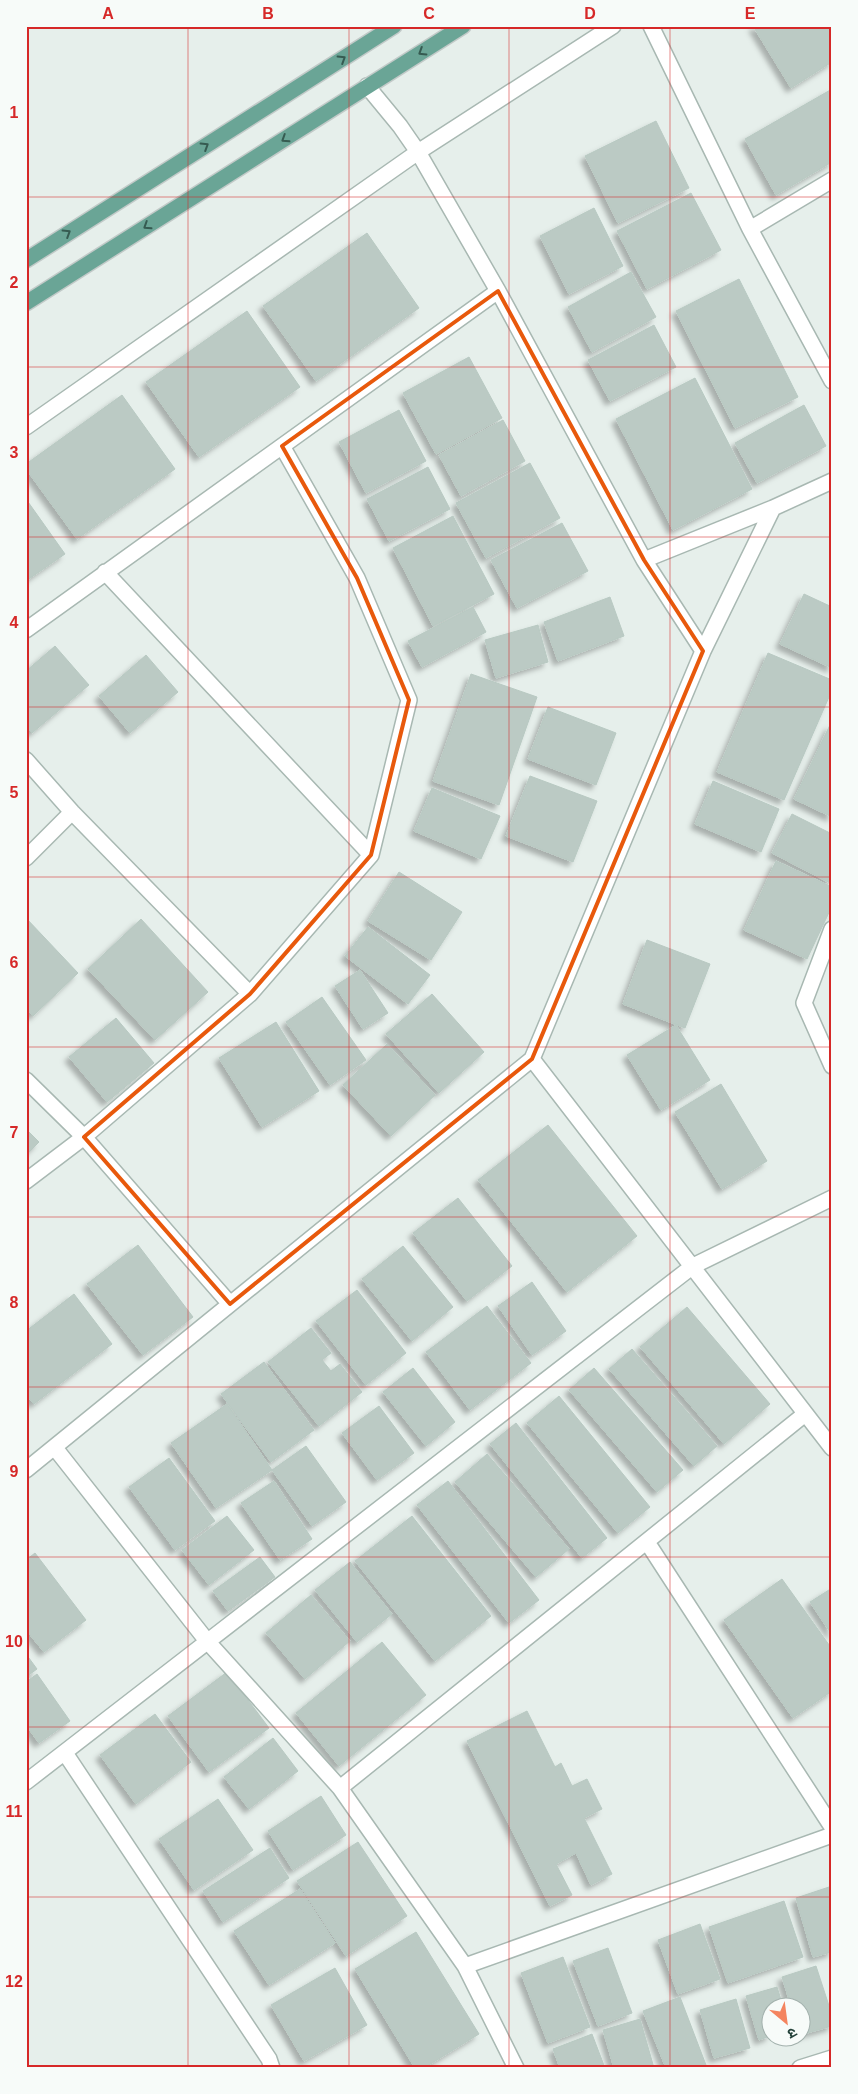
<svg xmlns="http://www.w3.org/2000/svg" width="858" height="2094" viewBox="0 0 858 2094" font-family="Arial,'Noto Sans Devanagari',sans-serif">
  <style>
    .building { fill: #bbcac4; stroke: #b8c9c2; filter: url(#shadow) }
    .lines { fill: none; stroke-linecap: round; stroke-linejoin: round }
    .minor-casing { stroke: #a8b8b2; stroke-width: 18 }
    .primary-casing { stroke: #c2cac8; stroke-width: 18 }
    .minor { stroke: #fff; stroke-width: 15 }
    .primary { stroke: #6aa596; stroke-width: 15 }
    .oneway { stroke: #365b51 }
    .marked { fill: none; stroke: #e8590c; stroke-width: 4; stroke-linejoin: round }
    .grid { fill: none; stroke: #d62828; stroke-width: 1; stroke-opacity: 0.55 }
    .neatline { fill: none; stroke: #d62828; stroke-width: 2 }
    .grid-label { font-size: 16px; text-anchor: middle; font-weight: bold; fill: #d62828 }
  </style>
  <defs>
    <filter id="shadow"><feDropShadow dx="-4.5" dy="4.5" stdDeviation="2.5" flood-color="#0004"/></filter>
  </defs>
  <rect width="100%" height="100%" fill="#e6efeb"/>
  <path class="building" d="M753,26H832V62L791,88Z
    M832,89V162L776,195L745,139Z
    M656,121L689,188L618,223L585,156Z
    M691,193L721,250L647,289L617,231Z
    M594,208L623,266L569,294L540,236Z
    M367,233L419,308L316,381L263,306Z
    M631,272L656,317L592,352L568,307Z
    M739,279L798,397L735,428L676,311Z
    M247,311L300,387L199,457L146,382Z
    M654,325L676,367L610,401L588,360Z
    M469,357L502,418L436,454L403,393Z
    M695,378L752,489L673,530L616,419Z
    M122,395L175,469L77,539L26,469V464Z
    M804,405L826,446L757,483L735,443Z
    M399,410L426,461L366,493L339,442Z
    M503,420L525,461L461,496L439,455Z
    M530,463L560,518L486,558L456,503Z
    M428,467L450,509L389,541L367,499Z
    M26,499L65,554L26,581Z
    M453,516L494,594L433,626L393,548Z
    M562,523L588,571L517,608L491,560Z
    M804,594L832,607V668L780,644Z
    M610,597L624,636L558,661L544,622Z
    M473,607L486,632L422,667L408,641Z
    M538,625L548,662L496,678L485,640Z
    M55,646L89,685L32,733L26,727V671Z
    M768,653L832,680V690L784,800L717,772Z
    M146,655L178,692L130,733L99,696Z
    M471,674L537,697L499,805L433,781Z
    M548,707L616,733L596,785L528,759Z
    M830,725L832,726V817L794,799Z
    M530,776L597,801L573,862L506,836Z
    M713,781L779,809L761,852L695,824Z
    M432,788L500,816L481,859L414,831Z
    M792,814L832,834V884L772,853Z
    M776,861L832,887V906L807,959L744,930Z
    M399,872L462,912L431,960L368,921Z
    M26,918L78,973L33,1016L26,1008Z
    M141,919L208,992L155,1040L88,969Z
    M368,927L430,975L408,1004L345,956Z
    M647,940L710,964L685,1028L623,1004Z
    M360,970L388,1013L363,1029L335,986Z
    M432,994L484,1052L439,1093L386,1034Z
    M322,997L366,1060L330,1085L286,1022Z
    M116,1018L154,1063L107,1102L69,1057Z
    M276,1022L319,1091L262,1127L219,1058Z
    M676,1025L710,1080L661,1110L627,1055Z
    M387,1044L435,1095L391,1136L343,1085Z
    M721,1084L767,1161L722,1189L675,1112Z
    M548,1125L637,1236L567,1292L478,1180Z
    M26,1129L39,1142L26,1155Z
    M458,1198L512,1266L467,1301L413,1233Z
    M138,1245L193,1317L143,1355L87,1284Z
    M403,1246L453,1307L412,1341L362,1279Z
    M532,1282L566,1331L532,1355L498,1306Z
    M357,1290L406,1353L366,1385L316,1321Z
    M74,1294L112,1344L34,1404L26,1395V1331Z
    M487,1306L531,1363L470,1410L426,1352Z
    M687,1307L770,1404L724,1444L640,1347Z
    M311,1328L331,1353L322,1360L331,1371L340,1364L362,1392L319,1426L268,1362Z
    M632,1349L717,1446L694,1466L609,1369Z
    M264,1362L314,1430L271,1462L221,1394Z
    M413,1368L455,1422L426,1446L383,1392Z
    M594,1368L683,1470L657,1492L569,1390Z
    M559,1396L650,1507L618,1533L527,1423Z
    M227,1404L272,1470L216,1508L171,1443Z
    M379,1406L414,1453L377,1480L342,1433Z
    M516,1423L607,1538L582,1558L490,1444Z
    M306,1446L346,1502L312,1526L272,1470Z
    M487,1454L569,1549L536,1577L455,1482Z
    M169,1458L215,1521L175,1550L129,1487Z
    M274,1481L312,1539L280,1560L241,1503Z
    M448,1481L539,1600L509,1623L417,1505Z
    M227,1516L254,1550L209,1585L182,1550Z
    M412,1516L491,1616L435,1661L355,1561Z
    M35,1553L86,1620L44,1652L26,1630V1560Z
    M260,1557L275,1577L228,1611L213,1591Z
    M350,1562L392,1614L357,1642L315,1590Z
    M782,1579L832,1649V1691L793,1718L724,1620Z
    M832,1588V1635L810,1602Z
    M311,1595L350,1641L305,1679L266,1633Z
    M382,1642L426,1695L339,1766L296,1713Z
    M26,1654L37,1669L26,1677Z
    M227,1672L269,1728L209,1772L168,1716Z
    M37,1674L70,1721L39,1743L26,1725V1682Z
    M527,1711L555,1767L561,1763L572,1786L587,1779L602,1809L584,1818L612,1874L591,1885L576,1853L556,1864L572,1895L550,1906L467,1741Z
    M155,1714L191,1762L136,1804L100,1755Z
    M273,1738L298,1771L249,1809L224,1777Z
    M321,1796L346,1835L293,1870L268,1831Z
    M218,1799L253,1850L194,1890L159,1839Z
    M358,1842L407,1916L346,1956L297,1881Z
    M270,1848L289,1878L223,1922L203,1891Z
    M829,1887L832,1896V1952L813,1957L796,1898Z
    M300,1889L335,1943L269,1985L234,1931Z
    M784,1901L803,1957L728,1983L709,1927Z
    M700,1924L720,1979L678,1994L658,1940Z
    M416,1932L479,2034L424,2068H415L355,1969Z
    M608,1948L632,2013L598,2026L573,1961Z
    M563,1957L590,2027L548,2043L521,1973Z
    M816,1966L832,2015V2026L800,2035V2006H791L782,1977Z
    M335,1968L367,2025L304,2061L271,2005Z
    M777,1987L783,2006H770V2036L759,2040L746,1996Z
    M680,1997L706,2065L700,2068H666L643,2011Z
    M736,1999L750,2048L714,2058L700,2010Z
    M640,2019L654,2068H614L603,2030Z
    M592,2034L605,2068H560L553,2049Z"/>
  <g class="lines">
    <defs>
      <path id="minor" d="M651,26L750,229L832,381
        M367,86L400,126L418,152L498,291L644,560L703,651
        M750,229L832,180
        M26,427L418,152L613,26
        M644,560L773,508
        M105,572L371,855
        M26,630L498,291
        M26,760L72,812L250,994
        M26,858L72,812
        M832,929L804,1003L832,1066
        M532,1059L832,1448
        M26,1080L84,1137L230,1304
        M26,1181L84,1137L250,994L371,855L409,700L357,578L282,446
        M55,1448L207,1641L340,1788L465,1966L516,2068
        M26,1470L532,1059L703,651L773,508L832,481
        M647,1542L832,1827
        M65,1753L269,2059L272,2068
        M26,1782L693,1266L832,1198
        M340,1788L805,1414
        M465,1966L832,1835
        M800,2068L832,2058"/>
      <path id="primary" d="M26,260L394,26
        M26,303L463,26"/>
    </defs>
    <use href="#minor" class="minor-casing"/>
    <use href="#primary" class="primary-casing"/>
    <use href="#minor" class="minor"/>
    <use href="#primary" class="primary"/>
  </g>
  <defs><path id="oneway-chevron" d="M-2-3.5L2.5 0L-2 3.5" fill="none" stroke-width="1.6" stroke-linecap="round" stroke-linejoin="round" transform="scale(1.25)"/></defs>
  <g class="oneway">
    <use href="#oneway-chevron" transform="translate(422 52) rotate(148)"/>
    <use href="#oneway-chevron" transform="translate(342 59) rotate(-32)"/>
    <use href="#oneway-chevron" transform="translate(285 139) rotate(147)"/>
    <use href="#oneway-chevron" transform="translate(205 146) rotate(-32)"/>
    <use href="#oneway-chevron" transform="translate(147 226) rotate(147)"/>
    <use href="#oneway-chevron" transform="translate(67 233) rotate(-32)"/>
  </g>
  <path class="marked" d="M498,291L644,560L703,651L532,1059L230,1304L84,1137L250,994L371,855L409,700L357,578L282,446Z"/>
  <path class="grid" d="M188,26V2068M349,26V2068M509,26V2068M670,26V2068M26,197H832M26,367H832M26,537H832M26,707H832M26,877H832M26,1047H832M26,1217H832M26,1387H832M26,1557H832M26,1727H832M26,1897H832"/>
  <rect width="858" height="2094" fill="none" stroke="#f7fbf9" stroke-width="55"/>
  <g transform="translate(786 2022) rotate(151)"><circle r="24" fill="#f7fbf9" stroke="#a3b1ad"/>
  <path d="M0-4L9 19L0 12L-9 19Z" fill="#f4845f"/>
  <text y="-8" font-size="14" font-weight="bold" text-anchor="middle" fill="#24423a">उ</text>
  </g>
  <rect x="28" y="28" width="802" height="2038" class="neatline"/>
  <g class="grid-label">
    <text x="108" y="19">A</text>
    <text x="268" y="19">B</text>
    <text x="429" y="19">C</text>
    <text x="590" y="19">D</text>
    <text x="750" y="19">E</text>
    <text x="14" y="118">1</text>
    <text x="14" y="288">2</text>
    <text x="14" y="458">3</text>
    <text x="14" y="628">4</text>
    <text x="14" y="798">5</text>
    <text x="14" y="968">6</text>
    <text x="14" y="1138">7</text>
    <text x="14" y="1308">8</text>
    <text x="14" y="1477">9</text>
    <text x="14" y="1647">10</text>
    <text x="14" y="1817">11</text>
    <text x="14" y="1987">12</text>
  </g>
</svg>
